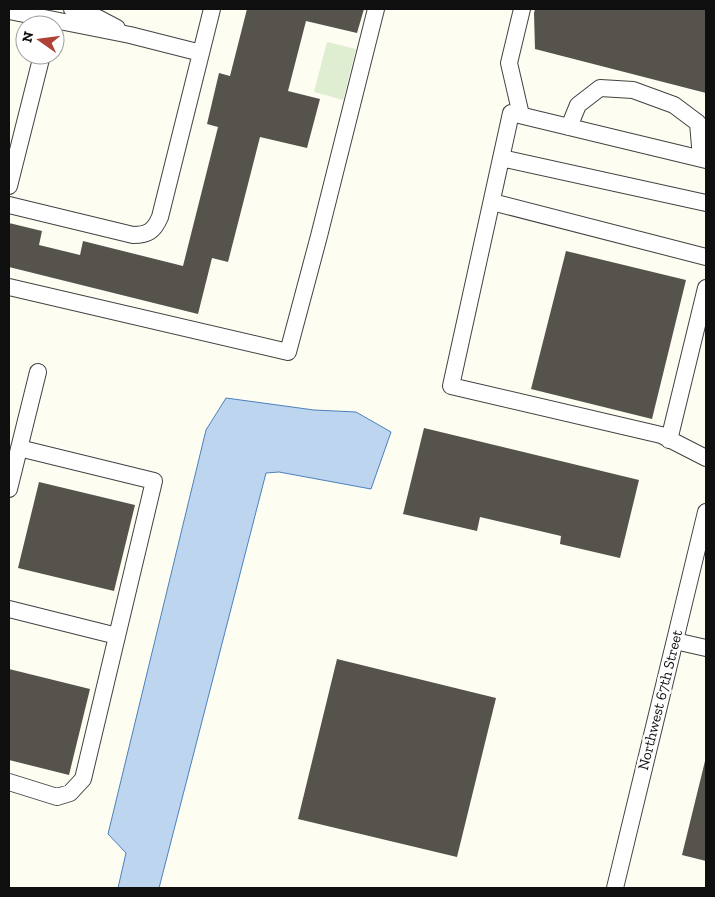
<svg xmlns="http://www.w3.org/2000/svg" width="715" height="897" viewBox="0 0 715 897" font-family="'Zilla Slab',serif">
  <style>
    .pitch { fill: #dfedd0 }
    .water { fill: #bdd5ef; stroke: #4c81bd }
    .building { fill: #56524c }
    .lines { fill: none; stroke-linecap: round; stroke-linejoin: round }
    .minor-casing { stroke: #424242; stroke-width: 18 }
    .minor { stroke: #fff; stroke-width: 16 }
    .labels { text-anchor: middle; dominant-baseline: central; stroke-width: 5; stroke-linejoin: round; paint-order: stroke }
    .street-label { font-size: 15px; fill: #0f0f0f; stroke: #fff }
  </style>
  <rect width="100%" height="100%" fill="#fdfdf2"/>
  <path class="pitch" d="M327,42L356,49L343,100L314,92Z"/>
  <path class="water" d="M226,398L314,410L356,412L391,432L371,489L279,472L266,473L159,888H118L126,853L108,834L206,430Z"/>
  <path class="building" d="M247,9H364L357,33L306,21L288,91L320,99L307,148L260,137L228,262L212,258L198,314L9,267V223L42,231L39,245L80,255L83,241L183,266L218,127L207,124L219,73L230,76Z
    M535,9H706V93L535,49L534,13Z
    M566,251L686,280L652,419L531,389Z
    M424,428L639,480L620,558L560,544L561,536L480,517L477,531L403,514Z
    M39,482L135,505L114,591L18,568Z
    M337,659L496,698L457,857L298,819Z
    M9,669L90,689L69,775L9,760Z
    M706,757V861L682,855Z"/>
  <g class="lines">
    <defs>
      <path id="minor" d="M72,9L98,18L117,28
        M9,11L130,35L201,53
        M521,115L509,63L522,9
        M569,127L578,105L600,88L633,90L674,105L698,123L701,158
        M501,158L706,203
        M706,160L511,113L451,386L661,435L706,458
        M9,186L42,55
        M492,202L706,257
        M9,205L133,235C148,235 154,231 160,217L212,9
        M9,287L288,352L319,236L376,9
        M669,440L706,288
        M9,489L38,372
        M9,609L117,636
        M675,641L706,648
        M9,782L57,797L70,793L83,779L154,481L19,448
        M615,888L706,512"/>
    </defs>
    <use href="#minor" class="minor-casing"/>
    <use href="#minor" class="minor"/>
  </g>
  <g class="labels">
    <g class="street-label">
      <text transform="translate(660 700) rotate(-76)">Northwest 67th Street</text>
    </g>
  </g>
  <rect width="715" height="897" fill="none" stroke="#0f0f0f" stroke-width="20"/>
  <g transform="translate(40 40) rotate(284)"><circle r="24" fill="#ffffff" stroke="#9f9f9f"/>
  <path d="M0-4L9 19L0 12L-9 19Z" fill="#af4237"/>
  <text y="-8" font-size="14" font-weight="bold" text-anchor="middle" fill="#0f0f0f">N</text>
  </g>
</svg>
